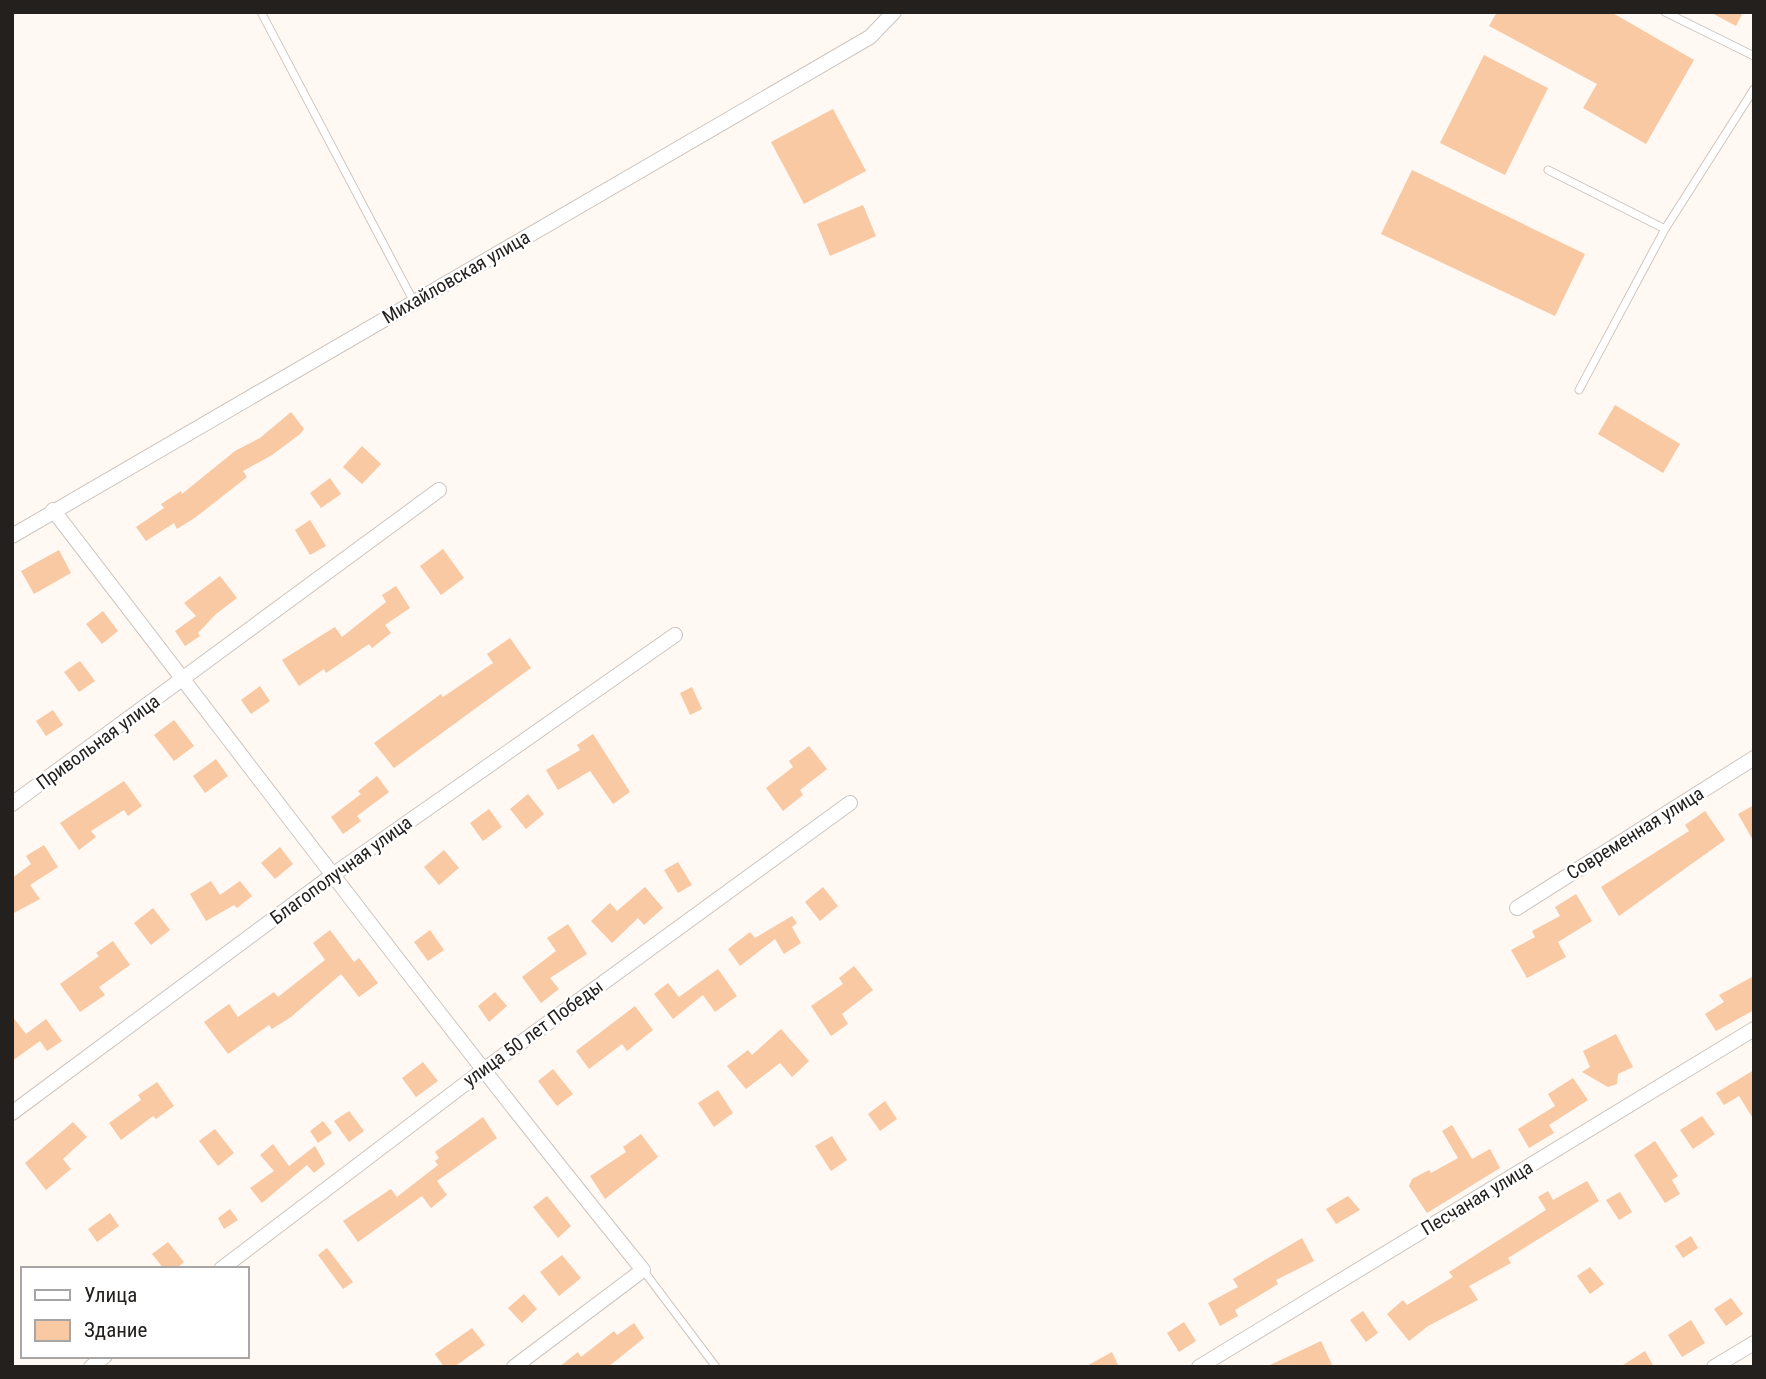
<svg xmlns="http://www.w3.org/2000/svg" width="1766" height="1379" viewBox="0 0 1766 1379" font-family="'Roboto Condensed',sans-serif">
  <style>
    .building { fill: #f8c9a3 }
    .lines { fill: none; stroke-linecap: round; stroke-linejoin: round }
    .service-casing { stroke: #cdc5bf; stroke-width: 9 }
    .minor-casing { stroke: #cdc5bf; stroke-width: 16 }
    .service { stroke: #fff; stroke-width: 7 }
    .minor { stroke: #fff; stroke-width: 14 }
    .labels { text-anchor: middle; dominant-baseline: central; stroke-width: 5; stroke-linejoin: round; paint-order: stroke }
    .street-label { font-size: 19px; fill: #23201e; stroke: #fff }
  </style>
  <rect width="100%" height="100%" fill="#fff8f3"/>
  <path class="building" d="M1497,12H1611L1694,60L1646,144L1583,108L1597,84L1489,26Z
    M1710,12H1743L1736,26Z
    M1484,55L1548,88L1505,175L1440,143Z
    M833,109L866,171L804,204L771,142Z
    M1412,170L1585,254L1555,316L1381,234Z
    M863,205L876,236L830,256L817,224Z
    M1615,405L1680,444L1663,473L1598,434Z
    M291,412L304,429L300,434L272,455L243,471L247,477L196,517L177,529L174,523L146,541L136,527L164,508L161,504L181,491L182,494L235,451L260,438Z
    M362,446L381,464L362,484L343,467Z
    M330,478L341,494L321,508L310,493Z
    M310,520L326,546L310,555L295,530Z
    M443,549L464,578L441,595L420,566Z
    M59,550L71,573L34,594L21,571Z
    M220,576L237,598L216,614L198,633L200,636L185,646L175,631L196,616L184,603Z
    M396,586L410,608L385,625L391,633L372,648L369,644L326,673L324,669L299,686L282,660L335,627L342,637L386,602L382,595Z
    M103,611L118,631L102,644L86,624Z
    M510,638L531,668L394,768L374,743L441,694L443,697L493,663L487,654Z
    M80,661L95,681L79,692L64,672Z
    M260,686L270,701L251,714L241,700Z
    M692,687L702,709L690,715L680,693Z
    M53,710L63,725L46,736L36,721Z
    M174,720L194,746L174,761L154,735Z
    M593,734L630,792L613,804L590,771L558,790L546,770L580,750L577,745Z
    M809,746L827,769L800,790L803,795L783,811L766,788L793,767L789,761Z
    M216,759L228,776L205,793L193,776Z
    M377,776L389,792L357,816L361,821L343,834L331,817L361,794L358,791Z
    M124,781L142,806L128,816L124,810L91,831L96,837L79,850L60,823Z
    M528,794L544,814L526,829L510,809Z
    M1754,805V842L1738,814Z
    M489,809L502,827L483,841L470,823Z
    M1705,811L1725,840L1619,916L1601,887L1689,831L1685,825Z
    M44,845L58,867L30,885L40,899L12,914V878L31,864L26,856Z
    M280,847L293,864L275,879L261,863Z
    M444,850L459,868L439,885L424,867Z
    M678,862L692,885L678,893L664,870Z
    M211,881L220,895L240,881L252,896L237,908L234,905L206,921L190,894Z
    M645,887L663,908L644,925L638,918L612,943L591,921L610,903L617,911Z
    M823,887L838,906L820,921L805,902Z
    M1576,894L1592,921L1558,942L1566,957L1527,978L1511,950L1535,937L1532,931L1560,916L1555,907Z
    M153,908L170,930L151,945L134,923Z
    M792,916L797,923L792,927L801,943L784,954L775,939L740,966L728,949L750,932L755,938Z
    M568,924L587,954L550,978L559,989L541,1003L522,977L556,951L547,938Z
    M330,930L354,962L359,958L378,983L359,997L341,974L291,1017L272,1029L269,1025L228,1054L204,1022L229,1004L238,1017L274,992L278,997L325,960L313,943Z
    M430,930L444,950L428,961L414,942Z
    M113,941L130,965L99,987L105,995L80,1012L60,984L99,956L96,953Z
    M854,966L873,990L842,1014L848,1024L831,1036L811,1006L843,984L839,978Z
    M718,969L737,996L715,1012L703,995L673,1019L654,994L668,983L679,997Z
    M1754,976V1010L1716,1031L1705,1014L1724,1002L1719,995Z
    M495,992L507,1006L489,1022L478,1006Z
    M635,1006L653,1030L627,1051L622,1044L589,1069L576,1051Z
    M12,1016L26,1034L46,1019L62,1041L47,1051L40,1041L12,1061Z
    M781,1029L809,1061L792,1077L780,1063L746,1089L727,1066L748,1050L752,1055Z
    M1616,1034L1633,1067L1618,1074L1617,1084L1608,1087L1582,1072L1590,1067L1583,1051Z
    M423,1062L438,1081L416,1097L402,1078Z
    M553,1069L573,1094L557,1106L538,1081Z
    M1754,1070V1120L1739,1096L1724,1105L1716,1093Z
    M1573,1078L1588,1100L1549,1125L1554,1133L1529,1148L1518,1129L1555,1106L1548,1094Z
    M157,1082L174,1106L156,1119L153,1116L121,1140L109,1123L141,1100L138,1095Z
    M718,1090L733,1113L714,1127L698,1103Z
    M885,1101L897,1119L880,1131L868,1114Z
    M349,1111L364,1131L349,1142L334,1121Z
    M1702,1116L1715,1134L1693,1149L1680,1130Z
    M483,1117L497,1138L437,1181L447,1195L431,1208L422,1196L358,1242L343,1221L391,1189L397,1197L438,1165L435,1161L439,1158L435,1152Z
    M323,1121L332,1133L318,1143L310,1131Z
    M73,1122L87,1137L63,1159L71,1169L46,1190L25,1163Z
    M1452,1125L1472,1159L1490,1149L1500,1168L1427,1213L1409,1186L1412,1179L1429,1170L1431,1173L1458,1158L1442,1131Z
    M215,1129L234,1153L218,1166L199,1141Z
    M641,1134L658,1157L605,1199L590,1176L626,1152L623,1147Z
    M832,1136L847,1160L831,1171L815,1146Z
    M1655,1141L1678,1176L1672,1180L1680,1194L1665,1203L1634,1155Z
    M273,1144L289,1166L315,1146L325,1164L314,1173L307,1165L262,1203L250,1188L274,1171L260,1155Z
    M1587,1181L1599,1201L1508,1258L1511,1263L1469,1286L1478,1300L1428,1326L1409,1341L1387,1314L1403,1300L1407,1305L1453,1277L1449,1272L1546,1210L1538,1197L1548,1191L1553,1200Z
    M1620,1192L1632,1212L1619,1220L1606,1200Z
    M547,1196L571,1226L558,1238L533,1207Z
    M1348,1196L1360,1210L1336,1224L1326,1209Z
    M230,1209L238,1220L224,1229L218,1218Z
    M110,1213L119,1226L97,1242L88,1229Z
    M1691,1236L1698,1248L1683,1258L1675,1246Z
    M1302,1238L1314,1261L1276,1280L1278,1284L1235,1310L1238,1316L1220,1326L1208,1303L1238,1287L1233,1279Z
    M168,1242L184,1262L176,1269H164L152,1254Z
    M327,1248L353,1282L343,1289L318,1255Z
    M562,1255L581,1278L559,1296L540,1272Z
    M1590,1267L1604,1284L1590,1294L1577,1276Z
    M524,1294L537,1309L522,1323L508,1308Z
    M1731,1298L1743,1314L1726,1326L1714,1309Z
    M1363,1311L1378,1333L1366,1342L1350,1320Z
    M1691,1320L1705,1343L1682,1357L1668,1335Z
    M1184,1322L1196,1341L1179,1352L1167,1333Z
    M634,1323L644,1338L608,1367H559L578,1352L581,1357L614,1331L617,1335Z
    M472,1328L485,1345L454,1367H444L435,1354Z
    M1321,1341L1333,1367H1266Z
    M1645,1351L1654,1367H1620Z
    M1112,1352L1119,1367H1085Z"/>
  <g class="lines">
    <defs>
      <path id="service" d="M261,12L414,302
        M1665,12L1754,56
        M1548,170L1665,229
        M1579,390L1665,229L1754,89
        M643,1270L716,1367"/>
      <path id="minor" d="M53,510C249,764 441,1021 643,1270L514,1367
        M12,536L870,37L894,12
        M12,804L439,490
        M1517,908L1754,758
        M12,1113L334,874L675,635
        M221,1269L482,1071L850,803
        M91,1367L105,1356
        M1199,1367L1754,1029
        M1714,1367L1754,1343"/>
    </defs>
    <use href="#service" class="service-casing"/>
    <use href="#minor" class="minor-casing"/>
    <use href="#service" class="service"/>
    <use href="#minor" class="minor"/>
  </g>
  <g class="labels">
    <g class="street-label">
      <text transform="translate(456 277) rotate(-30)">Михайловская улица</text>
      <text transform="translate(98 742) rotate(-36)">Привольная улица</text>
      <text transform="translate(1635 833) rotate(-32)">Современная улица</text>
      <text transform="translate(341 870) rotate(-36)">Благополучная улица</text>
      <text transform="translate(533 1033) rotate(-36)">улица 50 лет Победы</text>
      <text transform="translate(1477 1198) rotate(-31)">Песчаная улица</text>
    </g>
  </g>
  <rect width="1766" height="1379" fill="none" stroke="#23201e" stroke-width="28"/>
  <rect x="21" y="1267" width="228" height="91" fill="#ffffff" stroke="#a7a6a5" stroke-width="2"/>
  <rect x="35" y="1290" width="35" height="10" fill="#ffffff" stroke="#a7a6a5" stroke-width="2"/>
  <text x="84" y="1302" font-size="21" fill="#23201e">Улица</text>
  <rect x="35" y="1320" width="35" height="21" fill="#f8c9a3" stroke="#a7a6a5" stroke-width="2"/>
  <text x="84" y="1337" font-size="21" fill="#23201e">Здание</text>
</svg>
